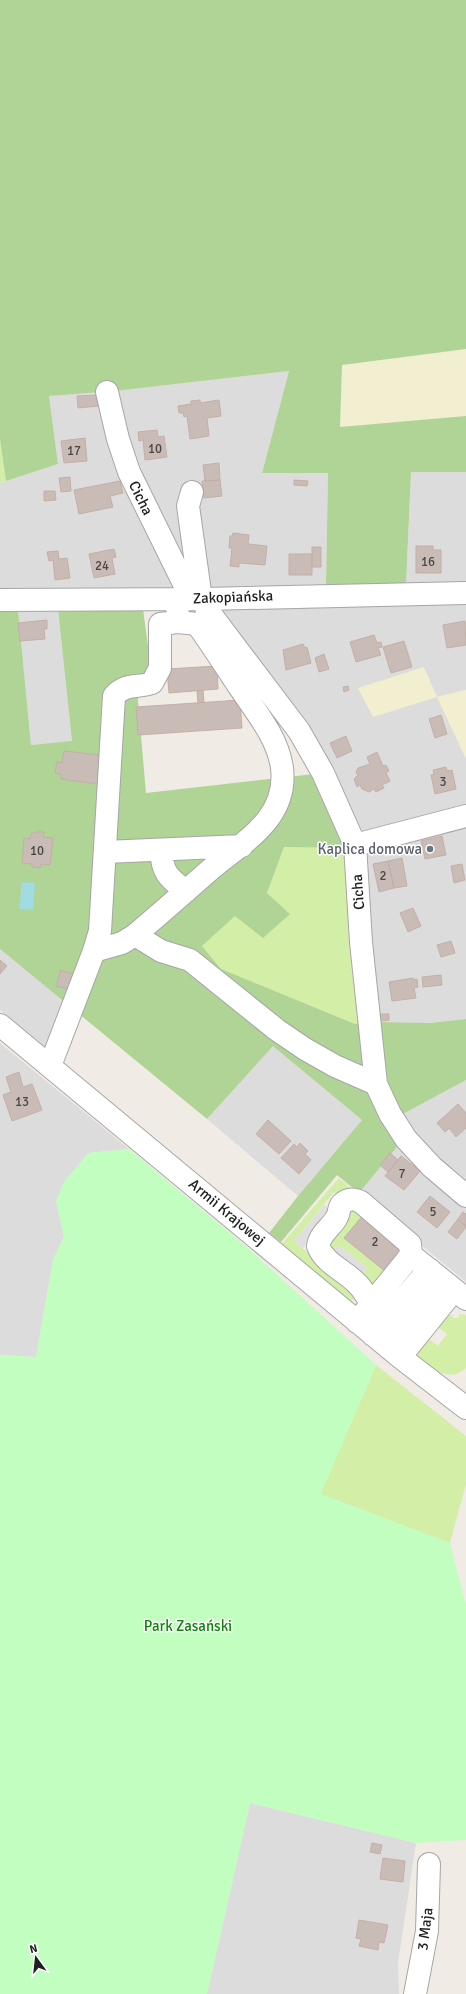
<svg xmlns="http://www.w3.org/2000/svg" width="466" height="1994" viewBox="0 0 466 1994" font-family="Signika,sans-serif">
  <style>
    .residential { fill: #dddcdc }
    .farmland { fill: #f1efcf }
    .grass { fill: #d3eea7 }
    .forest { fill: #b0d396 }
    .park { fill: #c1febf }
    .parking { fill: #dfdfdf }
    .water { fill: #a2dbe2 }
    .building { fill: #c9bcb7; stroke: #c4afa6 }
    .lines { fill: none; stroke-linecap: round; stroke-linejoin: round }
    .minor-casing { stroke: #a6a6a6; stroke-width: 24 }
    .minor { stroke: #fff; stroke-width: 22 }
    .worship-dot { fill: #6b7280; stroke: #fff; stroke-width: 1.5 }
    .labels { text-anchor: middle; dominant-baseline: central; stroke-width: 3; stroke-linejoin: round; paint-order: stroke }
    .number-label { font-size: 13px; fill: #4a4645 }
    .street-label { font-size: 15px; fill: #1f1f1f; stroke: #fff }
    .worship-label { font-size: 15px; fill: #5b616d; stroke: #fff; text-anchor: end }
    .park-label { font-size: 15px; fill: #088703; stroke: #fff }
  </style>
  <rect width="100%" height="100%" fill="#f1ebe5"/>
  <path class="residential" d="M289,371L262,472L328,473L326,586L194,590L131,458L115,391Z
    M100,392L178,589L0,591V483L58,464L49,396Z
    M411,472H466V585H406Z
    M466,603V690L438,697L466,759V811L357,837L219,613L223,606Z
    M58,609L72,742L31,745L18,610Z
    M466,824V1019L430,1023L378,1022L373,977L365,853Z
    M0,949L70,1006L52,1053L0,1010Z
    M0,1043L129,1149L88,1153L56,1201L64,1237L53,1260L36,1357L0,1355Z
    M273,1045L362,1120L298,1196L207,1119Z
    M466,1080V1183L421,1141L403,1114Z
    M397,1147L466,1204V1282L359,1193Z
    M250,1803L416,1843L398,1963L399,1994H207Z"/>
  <path class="farmland" d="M466,349V416L340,427L342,364Z
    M424,667L437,697L466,690V759L437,697L373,717L358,688Z"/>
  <path class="grass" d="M0,439L6,481L0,483Z
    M284,847L345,848L361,1023L355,1024L221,969L202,946L235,916L290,914L267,893Z
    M339,1178L362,1198L340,1197L334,1192L294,1241L353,1290L355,1297L352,1301H348L280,1246Z
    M345,1207L365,1213L345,1238L386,1272L373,1292L360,1277L367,1268L339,1245L332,1253L326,1241Z
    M459,1314L466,1315V1368C450,1383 435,1369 419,1361L417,1352L425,1336L438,1346L447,1334L435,1325L446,1316L452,1315L453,1318H459Z
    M376,1365L466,1436V1484L450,1543L320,1494Z"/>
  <path class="forest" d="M0,0H466V349L342,365L340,427L466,416V472H411L406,585L326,586L328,473H262L289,371L115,391L49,396L58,464L6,481L0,439Z
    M58,609H143L152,676L136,678L146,793L314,774L345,848L284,847L267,893L290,914L263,938L235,916L202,946L221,969L355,1024L361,1023L368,1077L397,1147L359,1193L337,1175L281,1242L269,1233L298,1196L362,1120L273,1046L207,1119L0,949V610H18L31,745L72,741Z
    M466,1019V1080L403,1114L391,1099L378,1022L430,1023Z"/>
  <path class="park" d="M129,1149L249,1249L376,1365L321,1494L450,1543L466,1605V1840L416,1843L250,1803L207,1994H0V1355L36,1357L53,1260L64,1237L56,1201L64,1182L88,1153Z"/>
  <path class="parking" d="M324,1205L333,1213L303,1248L294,1241Z
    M339,1245L367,1268L360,1277L332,1253Z"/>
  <path class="water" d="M22,882L35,883L33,910L19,909Z"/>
  <path class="building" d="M98,395L99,406L78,408L77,396Z
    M200,400V403L219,400L221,416L207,418L209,436L190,439L187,416L184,417L183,413H179L178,406L191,404V401Z
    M157,430L158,437L164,436L167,457L145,460L143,440L139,441L138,432Z
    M85,438L87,461L64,463L61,441Z
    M219,463L220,480L205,481L203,465Z
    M70,477L71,491L61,492L59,478Z
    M220,480L222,496L204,498L202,481Z
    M294,480L308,481L307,486L294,485Z
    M120,481L123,493L110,496L113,507L79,514L74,490Z
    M44,491H55L56,500L44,501Z
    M233,533L249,535L248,544L267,546L265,565L239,563V567L230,566L232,548H229L230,536H232Z
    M416,546H433V550H441V573H416Z
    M312,547H321V567H312Z
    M114,549L116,557L112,558L115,574L94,578L89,554Z
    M58,551L59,559L67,558L70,578L55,580L53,560L49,561L47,552Z
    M289,554H312V575H289Z
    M47,620V629H44L45,639L20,641L18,623Z
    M465,621L466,645L447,648L443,625Z
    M374,635L377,643L381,642L382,647L378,648L381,655L356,662L350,642Z
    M404,641L412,667L391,673L383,647Z
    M303,644L305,648L307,647L311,663L286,670L283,650Z
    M324,654L329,669L319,672L315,658Z
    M217,666L218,689L169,693L167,669Z
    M348,686L349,690L344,692L343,687Z
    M203,690L204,702L198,703L197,691Z
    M240,700L242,728L138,735L136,707Z
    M441,715L447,734L435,738L429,719Z
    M346,736L352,751L337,758L330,743Z
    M64,751L100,755L97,784L61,779V774L55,773L57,762L62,763Z
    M377,752L383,766L386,765L389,771L386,773L390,781L382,785L384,788L376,792L374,789L369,792L362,789L360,785L357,787L354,779L358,775L356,772L358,768L370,764L367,757Z
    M446,767L447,771L452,770L456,789L435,794L431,775L434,774L433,770Z
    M36,832H44L43,837L53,838L50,865L41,864L40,868L32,867V864L22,863L24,838L30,839L31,834Z
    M442,836L446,855L425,859L421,841Z
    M402,858L407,886L394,888L388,861Z
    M388,861L394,888L379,892L373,864Z
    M462,864L465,880L454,883L451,866Z
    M413,908L421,926L408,932L400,913Z
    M451,941L455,953L441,957L437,945Z
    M0,960L7,966L0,974Z
    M61,970L73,974L68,989L56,986Z
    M441,975L442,985L423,987L422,977Z
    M413,978V980L417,979L418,987L414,988L416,998L392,1001L389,982Z
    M379,1014H389V1020L380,1021Z
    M19,1072L23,1087L32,1084L42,1110L12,1121L3,1095L11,1092L6,1077Z
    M458,1104L466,1113V1128L456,1137L449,1128L445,1132L437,1123Z
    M268,1120L291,1141L279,1154L256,1134Z
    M300,1143L308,1151L305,1154L311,1160L299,1174L281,1158L294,1144L297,1147Z
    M390,1153L398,1160L388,1172L380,1165Z
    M401,1156L420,1171L404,1190L385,1176Z
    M430,1196L450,1212L437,1228L417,1212Z
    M463,1212L466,1214V1226L458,1219Z
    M365,1213L406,1247L386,1272L344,1238Z
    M458,1219L466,1227L457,1239L448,1232Z
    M372,1843L382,1845L380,1854L370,1852Z
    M383,1858L405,1861L403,1882L380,1879Z
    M359,1920L388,1925L384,1943L379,1942L378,1950L359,1946L361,1939L356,1938Z"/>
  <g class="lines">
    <defs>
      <path id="minor" d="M107,392L118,439L129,472L187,590V599
        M192,492L188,506L201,599
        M205,599L206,608L299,731L323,773L355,845L361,942L376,1084L390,1114L406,1139L432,1167L466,1196
        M0,600L205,599L466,593
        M355,845L466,816
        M161,850C162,872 168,878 186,891
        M105,852L242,846
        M135,935L161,951L190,960L277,1030L305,1049L335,1066L376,1084
        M94,951L100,931L114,696C125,683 138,688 152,683L160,668V624L178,622
        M0,1025L400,1357L466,1408
        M50,1066L94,951L122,943L135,935C161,913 186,891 211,869C244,841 288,819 282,768C278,738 256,712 240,688C226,667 212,645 197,624L178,622L177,599
        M372,1303L411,1255
        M357,1322L372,1303C367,1298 365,1293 361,1288C349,1272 325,1265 318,1246C320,1233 332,1227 337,1217C340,1212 338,1206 343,1203C349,1198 355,1199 361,1202L410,1244L411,1255L466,1299
        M373,1335L429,1269
        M386,1345L441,1279
        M400,1357L454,1290
        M415,1994L427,1931L429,1864"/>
    </defs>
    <use href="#minor" class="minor-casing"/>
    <use href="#minor" class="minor"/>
  </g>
  <circle class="worship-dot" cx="430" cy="849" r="4"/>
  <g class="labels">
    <g class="number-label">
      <text x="155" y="449">10</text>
      <text x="74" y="451">17</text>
      <text x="428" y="562">16</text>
      <text x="102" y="566">24</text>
      <text x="443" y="782">3</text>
      <text x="37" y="851">10</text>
      <text x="383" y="876">2</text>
      <text x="22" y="1102">13</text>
      <text x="402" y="1174">7</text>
      <text x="433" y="1212">5</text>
      <text x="375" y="1242">2</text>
    </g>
    <g class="street-label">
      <text transform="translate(141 498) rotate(64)">Cicha</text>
      <text transform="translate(233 597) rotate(-2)">Zakopiańska</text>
      <text transform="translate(358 892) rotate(-94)">Cicha</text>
      <text transform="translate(227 1212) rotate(40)">Armii Krajowej</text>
      <text transform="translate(425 1929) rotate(-83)">3 Maja</text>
    </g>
    <g class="worship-label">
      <text x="422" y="849">Kaplica domowa</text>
    </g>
    <g class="park-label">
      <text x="188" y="1626">Park Zasański</text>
    </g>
  </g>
  <g transform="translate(36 1958) rotate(345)" stroke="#ffffff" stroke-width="3" paint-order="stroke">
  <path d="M0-3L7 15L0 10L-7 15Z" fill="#1f1f1f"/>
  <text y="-6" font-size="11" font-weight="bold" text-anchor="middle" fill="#1f1f1f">N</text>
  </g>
</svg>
